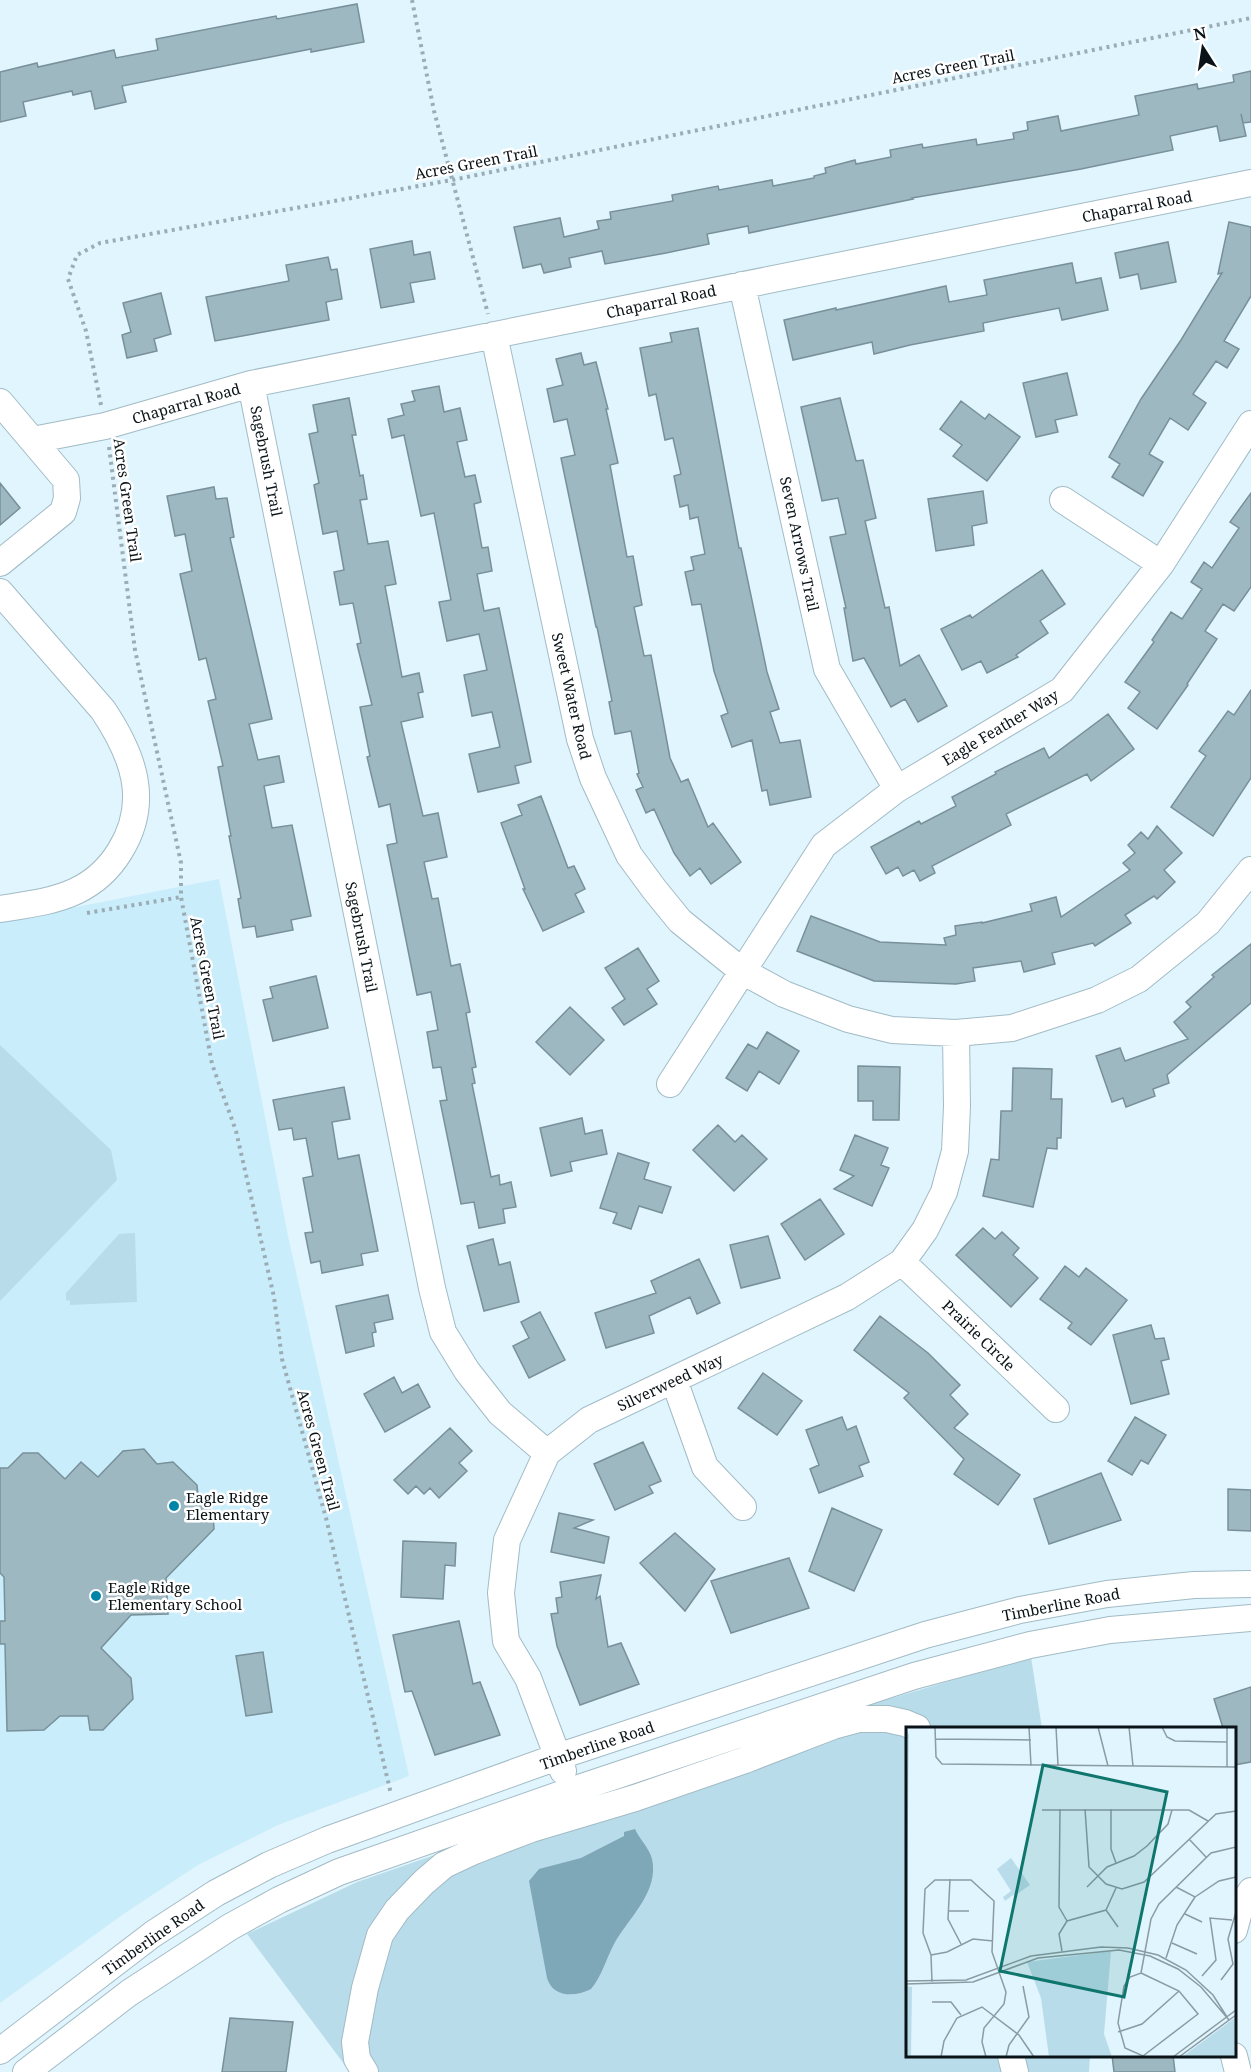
<svg xmlns="http://www.w3.org/2000/svg" width="1251" height="2072" viewBox="0 0 1251 2072" font-family="'Noto Serif',serif">
  <style>
    .built { fill: #caedfb }
    .green { fill: #b9dcea }
    .water { fill: #7ea7b8 }
    .building { fill: #9eb8c2; stroke: #78909a; stroke-width: 1.5 }
    .lines { fill: none; stroke-linecap: round; stroke-linejoin: round }
    .minor-casing { stroke: #a2bbc5; stroke-width: 28 }
    .path { stroke: #9bacb4; stroke-width: 4; stroke-dasharray: 3 4.5; stroke-linecap: butt }
    .minor { stroke: #fff; stroke-width: 26 }
    .poi-dot { fill: #0084a7; stroke: #fff; stroke-width: 2 }
    .labels { text-anchor: middle; dominant-baseline: central; stroke-width: 5; stroke-linejoin: round; paint-order: stroke }
    .street-label { font-size: 15px; fill: #0a1317; stroke: #fff }
    .poi-label { font-size: 15px; fill: #0a1317; stroke: #fff; text-anchor: start }
    .inset-road { fill: none; stroke: #8a9ba2; stroke-width: 1.5 }
    .view { fill: #0f766e; fill-opacity: 0.15; stroke: #0f766e; stroke-width: 3 }
    .inset-edge { fill: none; stroke: #0a1317; stroke-width: 3 }
  </style>
  <rect width="100%" height="100%" fill="#e0f5fe"/>
  <path class="built" d="M219,879L288,1236L409,1776L278,1825L198,1865L125,1913L0,2003V922Z"/>
  <path class="green" d="M0,1045L111,1150L117,1180L0,1301Z
    M135,1233L137,1302L70,1305V1301L66,1300V1293L119,1234Z
    M1031,1657L1042,1728H908V2056H1090L1089,2072H350L247,1934L357,1882L855,1709Z"/>
  <path class="water" d="M635,1829C641,1842 653,1851 653,1866C655,1896 627,1920 614,1944C606,1959 602,1976 591,1989C575,1997 553,1998 547,1978L529,1881L539,1869L581,1858L624,1836V1832Z"/>
  <path class="building" d="M357,4L364,42L311,52V49L122,86L126,102L95,109L91,91L73,95L72,91L23,102L26,116L0,122V72L37,63L38,67L114,50L116,58L158,50L156,39L276,16L277,19Z
    M1251,71V122L1243,123L1241,114L1246,136L1220,141L1217,126L1170,136L1173,150L1081,169L912,198L913,199L749,233L748,226L707,234L709,244L666,253L605,264L602,251L569,258L571,267L544,273L541,264L523,268L514,227L560,218L564,237L599,229L597,221L611,219L610,212L673,201L672,195L718,186L719,190L772,180L773,186L814,178V176L826,173L825,168L855,160L856,164L891,157L890,150L922,144L923,148L976,139L977,145L1014,139L1013,133L1028,130L1027,122L1058,116L1061,131L1139,115L1135,96L1197,84L1198,89L1234,82L1233,75Z
    M1229,222L1251,227V296L1224,341L1239,349L1227,368L1216,361L1193,394L1206,403L1188,430L1170,418L1149,454L1163,462L1143,496L1112,477L1120,464L1109,457L1141,399L1181,340L1222,273L1218,274Z
    M412,241L414,255L430,252L435,279L410,283L414,302L381,308L370,249Z
    M1168,242L1176,282L1141,289L1138,274L1120,278L1115,253Z
    M328,257L331,270L337,269L342,299L326,302L329,320L215,341L206,297L289,281L286,265Z
    M1072,263L1076,283L1101,278L1108,310L1062,320L1059,308L983,323L984,331L910,345L874,354L872,342L793,360L784,320L836,308V310L946,286L949,302L987,295L984,280Z
    M161,293L171,334L154,339L157,351L127,358L122,335L131,332L123,303Z
    M698,328L739,548H741L767,672L779,709L770,712L780,743L800,740L811,797L770,805L767,790L762,791L752,740L732,747L721,716L728,713L714,671L701,604L692,605L685,572L694,570L691,557L705,554L698,517L690,519L688,505L680,507L674,476L681,474L673,438L665,440L656,394L649,396L640,348L672,342L670,333Z
    M581,353L584,365L596,362L608,409H606L618,463L610,465L627,557L633,556L642,605L634,607L644,656L651,655L670,758L681,782L688,779L708,827L713,823L741,862L711,884L700,868L690,876L674,853L654,809L646,813L636,790L643,787L637,774L639,773L631,731L615,734L609,702L612,701L597,627H596L561,458L575,455L567,419L554,422L547,389L563,385L556,359Z
    M1067,373L1077,415L1055,420L1058,432L1036,437L1023,383Z
    M439,386L444,412L460,408L467,440L457,442L465,477L475,475L481,502L474,504L482,548L488,547L492,571L477,574L484,611L499,608L531,762L515,766L519,783L478,792L469,754L500,747L492,712L472,716L464,675L487,670L479,634L447,641L439,602L451,600L434,513L421,516L404,435L392,438L388,419L404,415L401,404L415,401L412,391Z
    M349,398L356,435H352L360,476L363,475L367,499L360,500L368,544L388,541L396,584L385,586L402,677L419,673L423,692L418,693L423,717L401,722L423,816L438,813L447,857L424,862L432,899L438,898L451,966L460,964L470,1012L466,1013L476,1067L472,1068L475,1083L472,1084L491,1177L499,1175L500,1185L511,1182L516,1207L503,1209L505,1223L479,1228L474,1202L461,1204L440,1101L447,1100L441,1067L433,1068L427,1032L438,1030L431,992L417,995L387,845L397,843L390,804L379,807L367,757L370,756L360,707L372,705L357,644L361,643L353,603L340,605L334,572L344,570L337,531L323,534L314,485L319,483L309,434L318,432L313,405Z
    M840,398L856,461L863,460L876,518L865,521L885,608L889,607L900,666L919,655L947,706L918,722L905,699L891,707L864,658L853,661L844,608H846L830,537L846,534L838,498L822,501L801,407Z
    M961,401L985,419L989,414L1020,437L987,481L953,456L962,445L940,429Z
    M0,483L20,508L0,525Z
    M214,487L216,499L227,498L234,537L230,538L272,719L249,724L258,760L279,756L284,782L264,786L272,828L292,825L311,916L291,920L293,930L257,937L255,926L243,928L238,899L241,898L229,836H231L218,767L223,766L208,701L216,699L206,658L199,660L180,574L192,571L185,534L175,536L167,496Z
    M983,491L987,523L972,526L974,545L936,551L928,499Z
    M1251,493V587L1234,611L1223,604L1205,631L1217,639L1187,684L1188,685L1157,729L1128,708L1140,692L1125,682L1154,642L1152,640L1171,612L1182,619L1202,589L1191,582L1204,562L1212,568L1239,528L1230,522Z
    M1042,570L1065,604L1040,621L1048,633L1016,655L1018,657L987,673L981,661L962,670L941,629L970,615L972,618Z
    M1251,690V778L1213,836L1171,807L1206,756L1199,751L1228,711L1234,715Z
    M1108,714L1134,749L1091,781L1087,774L1006,814L1011,825L932,866L935,873L920,881L914,870L903,876L898,867L886,874L871,847L919,821L921,824L956,806L952,797L996,774L995,772L1044,748L1049,758Z
    M541,796L568,868L574,866L585,889L575,894L584,912L543,931L523,889H525L501,823L522,815L518,805Z
    M1157,826L1182,853L1164,870L1175,882L1157,899L1154,896L1125,915L1131,923L1095,946L1093,943L1052,953L1055,964L1024,972L1021,961L973,968L975,981L956,984L874,981L797,951L811,916L880,942L946,945L944,938L956,935L955,926L982,922V923L1032,911L1030,904L1056,897L1061,917L1130,870L1123,863L1135,853L1128,845L1141,832L1148,839Z
    M1251,944V1003L1167,1075L1169,1083L1153,1089L1155,1096L1126,1107L1123,1098L1112,1102L1096,1056L1120,1048L1125,1061L1188,1039L1174,1022L1191,1007L1186,1002L1214,977L1212,975Z
    M638,948L659,981L647,989L657,1004L624,1025L612,1008L625,999L605,968Z
    M316,976L328,1028L273,1041L263,1000L273,998L270,987Z
    M570,1007L604,1040L570,1075L536,1042Z
    M767,1032L799,1051L779,1084L759,1071L747,1091L726,1078L748,1044L757,1049Z
    M858,1066L900,1067L899,1120H873V1101H858Z
    M1013,1068L1052,1069L1051,1099H1062L1061,1138H1057V1149L1047,1148L1033,1207L983,1196L991,1159L999,1160L1001,1111H1012Z
    M344,1087L350,1119L332,1122L338,1159L359,1155L378,1251L361,1254L363,1265L322,1273L320,1261L311,1263L305,1233L313,1232L303,1178L313,1176L306,1138L294,1140L292,1128L279,1130L273,1100Z
    M582,1118L585,1134L602,1130L607,1154L570,1162L572,1171L551,1176L540,1128Z
    M718,1125L735,1142L742,1135L767,1159L734,1191L693,1150Z
    M855,1135L888,1148L881,1165L889,1168L872,1206L834,1189L854,1176L840,1170Z
    M618,1153L649,1163L644,1179L671,1187L662,1213L639,1206L631,1229L613,1223L617,1213L600,1208Z
    M820,1199L844,1234L805,1260L781,1224Z
    M983,1228L995,1239L1002,1232L1019,1248L1013,1255L1038,1278L1011,1307L956,1255Z
    M768,1236L780,1278L741,1288L730,1245Z
    M493,1239L499,1265L510,1262L519,1302L484,1311L467,1246Z
    M699,1259L720,1303L697,1314L690,1297L649,1316L654,1333L606,1348L595,1313L656,1293L651,1281Z
    M1065,1266L1079,1277L1086,1268L1127,1300L1091,1345L1068,1328L1072,1323L1040,1299Z
    M388,1295L393,1319L374,1323L376,1332L372,1333L374,1346L346,1353L336,1306Z
    M540,1312L565,1360L529,1378L513,1346L529,1338L521,1322Z
    M880,1316L928,1353L960,1385L950,1395L968,1414L954,1428L1020,1475L998,1505L954,1474L964,1459L904,1398L909,1393L854,1350Z
    M1151,1325L1155,1339L1164,1338L1169,1359L1161,1361L1169,1394L1131,1404L1113,1335Z
    M763,1373L802,1401L777,1435L738,1408Z
    M394,1377L402,1393L418,1384L430,1407L385,1432L364,1394Z
    M842,1417L847,1430L856,1426L869,1462L859,1466L863,1476L819,1493L810,1469L819,1465L806,1430Z
    M1135,1417L1166,1435L1148,1464L1141,1460L1132,1475L1108,1461Z
    M450,1428L472,1451L459,1463L467,1471L439,1498L430,1488L424,1494L416,1486L408,1494L394,1480Z
    M643,1442L661,1481L649,1486L653,1493L615,1510L594,1464Z
    M144,1449L157,1464L173,1462L197,1485L198,1496L213,1513L214,1529L166,1578L168,1614L131,1615L101,1648L131,1678L133,1699L103,1730H90L88,1716H60L44,1730L7,1731L5,1644H0V1621H5L4,1577L0,1573V1468H8L23,1453H38L65,1479L81,1462L98,1477L123,1451Z
    M1101,1473L1121,1520L1049,1544L1034,1499Z
    M1228,1489L1251,1490V1531L1228,1530Z
    M832,1508L882,1530L854,1591L809,1571Z
    M559,1513L593,1520L574,1528L609,1537L604,1563L551,1552Z
    M675,1533L715,1569L685,1611L640,1563Z
    M403,1541L456,1543L455,1566L445,1565L443,1599L401,1597Z
    M789,1558L809,1608L731,1633L711,1581Z
    M601,1575L596,1599L600,1596L608,1647L621,1643L639,1684L580,1705L557,1646L551,1614L558,1613L556,1598L562,1597L560,1582Z
    M459,1621L473,1684L480,1682L500,1735L435,1755L412,1691L405,1692L393,1635Z
    M263,1652L272,1712L246,1716L236,1656Z
    M1251,1687V1762L1234,1765V1728H1223L1214,1699Z
    M230,2018L293,2022L286,2072H222Z
    M1112,2055H1173L1175,2072H1114Z"/>
  <g class="lines">
    <defs>
      <path id="minor" d="M742,285L827,669L897,789
        M494,335L580,739L593,778L629,855L654,889L680,921L742,971L784,994L848,1019L892,1030L956,1033L1012,1028L1097,1000L1139,979L1208,923L1251,870
        M251,384L432,1288L443,1332L467,1371L500,1413L547,1453
        M0,402L66,480L67,498L63,512L0,563
        M33,440L105,426L251,384L1251,183
        M1063,500L1161,564
        M0,592L103,710C133,755 151,801 120,851C109,869 95,882 76,891C53,902 25,905 0,909
        M670,1084L824,845L897,789L1062,690L1161,564L1251,424
        M902,1262L1056,1409
        M674,1380L705,1467L743,1507
        M563,1771L528,1678L506,1641L501,1593L507,1540L547,1453L589,1420L847,1297L902,1262L925,1230L944,1192L955,1151L957,1106L956,1033
        M1234,1930L1240,1908L1251,1891
        M0,2051L153,1934L216,1893L269,1865L327,1840L557,1757L925,1635L1020,1610L1107,1594L1194,1585L1251,1584
        M1011,2056L1015,2072
        M1234,2056L1238,2072
        M26,2072L129,1993L230,1927L279,1900L339,1872L570,1791L914,1676L1030,1645L1110,1630L1251,1618
        M365,2072L357,2059L355,2042L365,1988L380,1935L397,1910L424,1882L444,1865L474,1851L531,1829L635,1798L745,1760L833,1726L859,1719H887L905,1723L917,1728"/>
    </defs>
    <use href="#minor" class="minor-casing"/>
    <path class="path" d="M412,0L434,111L488,314
      M101,405L86,331L68,279L77,255L100,243L452,180L1251,18
      M109,447L135,650L181,863V897L212,1064L236,1131L274,1297L282,1359L326,1518L391,1794
      M87,913L181,897"/>
    <use href="#minor" class="minor"/>
  </g>
  <g class="poi-dot">
    <circle cx="174" cy="1506" r="6"/>
    <circle cx="96" cy="1596" r="6"/>
  </g>
  <g class="labels">
    <g class="street-label">
      <text transform="translate(953 66) rotate(-11)">Acres Green Trail</text>
      <text transform="translate(476 162) rotate(-11)">Acres Green Trail</text>
      <text transform="translate(1137 206) rotate(-11)">Chaparral Road</text>
      <text transform="translate(661 301) rotate(-12)">Chaparral Road</text>
      <text transform="translate(186 403) rotate(-16)">Chaparral Road</text>
      <text transform="translate(267 461) rotate(79)">Sagebrush Trail</text>
      <text transform="translate(128 500) rotate(82)">Acres Green Trail</text>
      <text transform="translate(800 544) rotate(78)">Seven Arrows Trail</text>
      <text transform="translate(572 696) rotate(77)">Sweet Water Road</text>
      <text transform="translate(1000 727) rotate(-31)">Eagle Feather Way</text>
      <text transform="translate(362 937) rotate(79)">Sagebrush Trail</text>
      <text transform="translate(208 978) rotate(79)">Acres Green Trail</text>
      <text transform="translate(979 1335) rotate(44)">Prairie Circle</text>
      <text transform="translate(670 1382) rotate(-25)">Silverweed Way</text>
      <text transform="translate(319 1450) rotate(75)">Acres Green Trail</text>
      <text transform="translate(1061 1604) rotate(-11)">Timberline Road</text>
      <text transform="translate(597 1745) rotate(-19)">Timberline Road</text>
      <text transform="translate(153 1937) rotate(-35)">Timberline Road</text>
    </g>
    <g class="poi-label">
      <text x="186" y="1497">Eagle Ridge<tspan x="186" dy="17">Elementary</tspan></text>
      <text x="108" y="1587">Eagle Ridge<tspan x="108" dy="17">Elementary School</tspan></text>
    </g>
  </g>
  <g transform="translate(906 1727)">
    <rect width="330" height="330" fill="#e0f5fe"/>
    <path d="M0,0L3,8L0,251ZM105,131L124,158L108,169L106,165L107,168L99,174L97,170L105,164L91,142ZM205,224L198,307L206,330H143L135,271L121,235ZM0,259L6,260L5,330H0ZM330,290V330H276Z" fill="#b9dcea"/>
    <path class="inset-road" d="M29,0L30,30L36,37L330,40M123,0L125,39M150,0L152,38M192,0L202,39M223,0L227,39M256,0L261,10L269,14L321,15M29,12L125,13M321,40V0M154,82L153,180L161,194M179,82L183,140L200,157L216,162L238,155L310,87L330,84M205,82V122L210,136M136,83H283L302,94M283,112L300,130M44,152L42,192L55,217M181,160L201,140L228,129L241,119L262,97L266,83M270,160L289,170L313,154L330,150M200,183L212,200M42,184H63M279,187L296,195M266,216L291,227M156,224L153,207L161,194L200,183L210,161M25,228L41,225L67,212L87,214M260,231L271,198L289,170M235,246L273,264L292,287L237,329L219,321L212,296L218,259L224,250ZM235,246L245,192L253,177L305,126L330,120M296,249L310,233L304,191L326,193M315,253L327,237L322,212L330,185M0,254L60,253L125,229L195,220L222,221L252,228L280,243L307,268L321,290M26,255L25,228L17,206L19,162L29,153H65L88,174L86,225L100,265L98,277L78,301L76,315L80,330M0,257L67,255L132,231L213,223L244,229L272,242L295,260L323,293M26,275H45L55,288M212,305L236,297L273,264M35,330L38,314L51,291L76,280L113,308L128,330M100,330L103,318L123,290L117,259M267,330L330,283M273,330L330,288"/>
    <path class="view" d="M137,38L261,65L218,270L94,244Z"/>
    <rect width="330" height="330" class="inset-edge"/>
  </g>
  <g transform="translate(1203 48) rotate(348)" stroke="#ffffff" stroke-width="4.5" paint-order="stroke">
  <path d="M0-4.5L10 22L0 15L-10 22Z" fill="#0a1317"/>
  <text y="-9" font-size="16" font-weight="bold" text-anchor="middle" fill="#0a1317">N</text>
  </g>
</svg>
